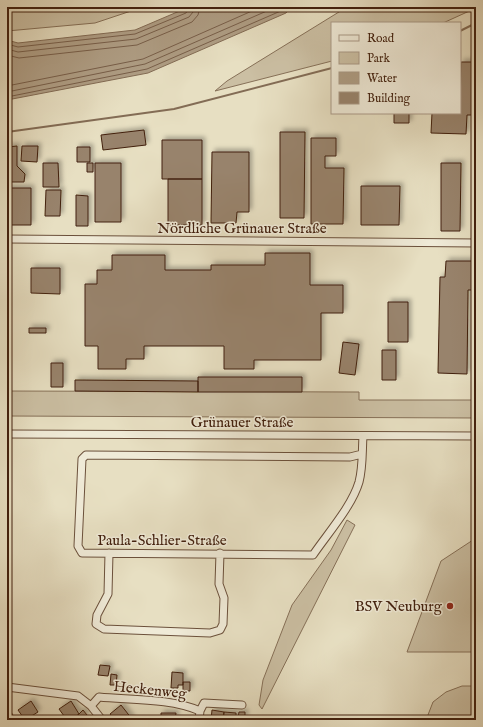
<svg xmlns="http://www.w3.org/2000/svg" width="483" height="727" viewBox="0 0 483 727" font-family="'IM FELL English',serif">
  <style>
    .green { fill: #cbbfa3; stroke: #867058 }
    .water { fill: #af9e85; stroke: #836c55 }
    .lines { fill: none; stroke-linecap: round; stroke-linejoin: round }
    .shore { stroke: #785f4a; stroke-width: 1 }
    .stream { stroke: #836c55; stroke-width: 2 }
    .building { fill: #98836c; stroke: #42200e; filter: url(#shadow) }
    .minor-casing { stroke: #6b503b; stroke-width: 9 }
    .minor { stroke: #efead7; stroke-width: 7 }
    .poi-dot { fill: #8f2418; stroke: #efead7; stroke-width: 1.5 }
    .labels { text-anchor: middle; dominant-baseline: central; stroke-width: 3; stroke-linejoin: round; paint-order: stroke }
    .street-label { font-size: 15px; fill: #42200e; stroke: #efead7 }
    .poi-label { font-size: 15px; fill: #42200e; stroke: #efead7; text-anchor: end }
  </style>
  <defs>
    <filter id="shadow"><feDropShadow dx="3" dy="-3" stdDeviation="2" flood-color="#0004"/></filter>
  </defs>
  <rect width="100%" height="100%" fill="#e7dfc2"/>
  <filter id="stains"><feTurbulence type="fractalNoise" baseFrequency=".005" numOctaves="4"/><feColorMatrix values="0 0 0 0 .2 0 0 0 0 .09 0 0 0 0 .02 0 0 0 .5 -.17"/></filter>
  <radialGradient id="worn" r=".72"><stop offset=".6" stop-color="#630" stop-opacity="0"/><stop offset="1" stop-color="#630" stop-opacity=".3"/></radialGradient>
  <path class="green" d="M7,7H143L95,23L7,31Z
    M347,7H476V8L443,23H332V61L215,91L227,81Z
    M7,391L359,392V400H476V418L7,416Z
    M347,520L355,525L262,709L259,705L263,680L292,605L331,550Z
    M476,538V652H407L441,561Z
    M462,686H476V720H426L433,702L446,692Z"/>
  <path class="water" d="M189,7H292L286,13L148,73L7,100V40L18,43L135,30Z"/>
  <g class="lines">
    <path class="shore" d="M7,44L18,47L135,34L186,13L188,10L189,7
      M7,49L18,52L136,39L189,17L193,12L194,7
      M7,55L19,58L137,45L192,22L198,15L200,7
      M7,86L143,59L261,7
      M7,92L145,64L276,7
      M7,97L147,69L283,10L286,7"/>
    <path class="stream" d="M460,31L476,23
      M7,132L174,109L332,68"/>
  </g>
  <path class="building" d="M461,62H476V115H467L466,134L431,133L432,113H460Z
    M394,113H409V123H394Z
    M144,130L146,145L103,150L101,135Z
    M280,132H305L304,218H280Z
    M311,138H336V156H325V168H344L343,224H311Z
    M162,140H202V179H162Z
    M17,146V166L25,174L24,182H9L8,147Z
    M22,146H38L37,162L21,161Z
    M77,147H90V162H77Z
    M212,152H249V212H237L236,223H211Z
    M43,163H58L59,187H43Z
    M87,163H93V172H87Z
    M95,163H121V222H95Z
    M441,163H461L460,231H441Z
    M168,179H202V225H168Z
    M361,186H400L399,225H361Z
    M7,188H31V225H7Z
    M46,190H61L60,216H45Z
    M76,195L88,196V226H76Z
    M265,253H310V285H343V313H321V360H254V369H224V346H144V359H126V369H98V346H85V284H97V270H112V255H165V270H211V265H265Z
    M446,261H476V290H468L467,374L438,373L440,277H445Z
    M31,268H60V294L31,293Z
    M388,302H408V342H388Z
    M29,328H46V333H29Z
    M343,342L359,344L355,375L339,373Z
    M382,350H396V380H382Z
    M51,363H63V387H51Z
    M198,377H302V392H198Z
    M75,380L198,381V392L75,391Z
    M100,665L110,666L108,676L98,675Z
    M172,672L183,673V685H178V688H171Z
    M111,674L117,675L116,685H110Z
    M183,682H190V691H183Z
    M31,701L38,712L25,720L18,710Z
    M71,701L79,714L70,720H67L59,709Z
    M121,705L132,719L131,720H115L110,714Z
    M83,710L87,715L80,720L77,716Z
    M212,710L224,712L223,720H211Z
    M224,712L236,713V720H223Z
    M239,712H245V719L238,718Z
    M161,713H176L175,720H161Z"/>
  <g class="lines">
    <defs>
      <path id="minor" d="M7,239L476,243
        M7,434L476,436
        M362,454L350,457L86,455L82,459L78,546L82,553L313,555C328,533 352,506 359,482C363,467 362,451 363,436
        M109,553L108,594L97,615L96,624L104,629L210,633L220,630L223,624L224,598L219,584L220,553
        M7,687L78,696L91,706L102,720
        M91,706L99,697C130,700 171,698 200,711L199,720
        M200,711L204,703L242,705
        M7,713L11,720"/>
    </defs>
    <use href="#minor" class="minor-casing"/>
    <use href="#minor" class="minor"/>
  </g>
  <circle class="poi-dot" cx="450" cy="606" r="4"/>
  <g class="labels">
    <g class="street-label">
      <text x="242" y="228">Nördliche Grünauer Straße</text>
      <text x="242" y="422">Grünauer Straße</text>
      <text x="162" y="540">Paula-Schlier-Straße</text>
      <text transform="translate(150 690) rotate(6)">Heckenweg</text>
    </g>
    <g class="poi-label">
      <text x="442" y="606">BSV Neuburg</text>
    </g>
  </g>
  <rect width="483" height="727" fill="none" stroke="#e7dfc2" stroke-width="24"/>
  <rect x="8" y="8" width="467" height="711" fill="none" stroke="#42200e" stroke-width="2"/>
  <rect x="12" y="12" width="459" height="703" fill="none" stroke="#42200e"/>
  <rect x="331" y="22" width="130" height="92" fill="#efead7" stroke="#aa9987"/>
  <rect x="339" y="35" width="20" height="6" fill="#efead7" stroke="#aa9987"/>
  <text x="367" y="42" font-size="12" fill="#42200e">Road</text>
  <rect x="339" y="52" width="20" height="12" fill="#cbbfa3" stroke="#aa9987"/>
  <text x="367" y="62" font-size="12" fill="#42200e">Park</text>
  <rect x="339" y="72" width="20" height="12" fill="#af9e85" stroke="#aa9987"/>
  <text x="367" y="82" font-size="12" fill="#42200e">Water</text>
  <rect x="339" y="92" width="20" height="12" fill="#98836c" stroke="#aa9987"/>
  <text x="367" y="102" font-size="12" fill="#42200e">Building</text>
  <rect width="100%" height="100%" filter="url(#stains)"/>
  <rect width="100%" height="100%" fill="url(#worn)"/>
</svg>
